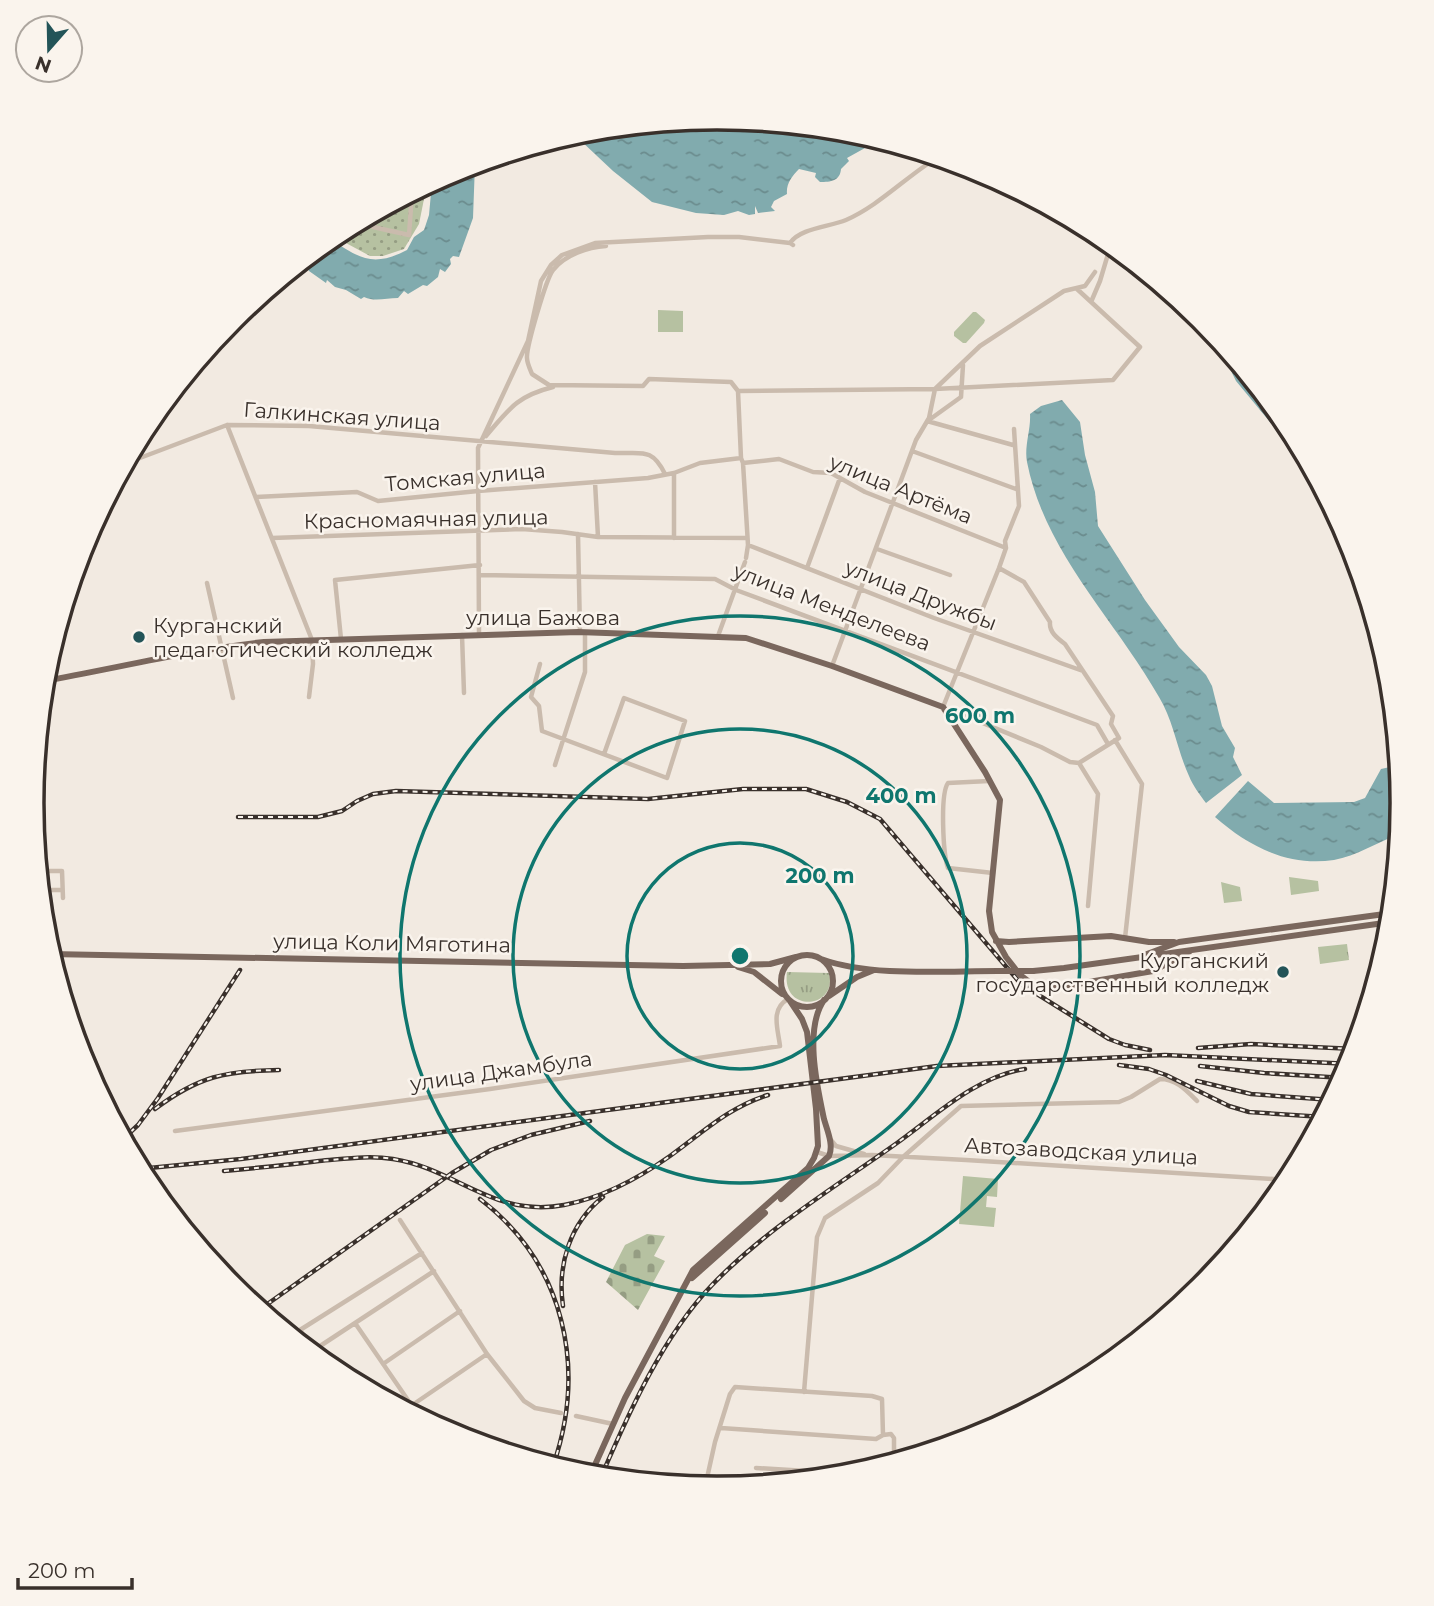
<svg xmlns="http://www.w3.org/2000/svg" width="1434" height="1606" viewBox="0 0 1434 1606" font-family="Montserrat,sans-serif">
  <style>
    .grass { fill: url(#grass-tufts) }
    .cemetery { fill: url(#cemetery-stones) }
    .park { fill: #b6c1a1 }
    .garden { fill: url(#garden-dots) }
    .water { fill: url(#water-ripples) }
    .lines { fill: none; stroke-linecap: round; stroke-linejoin: round }
    .minor { stroke: #cabbad; stroke-width: 4.5 }
    .major { stroke: #7a675d; stroke-width: 6 }
    .rail-casing { stroke: #39302b; stroke-width: 4.5 }
    .rail { stroke: #faf4ed; stroke-width: 2; stroke-dasharray: 5; stroke-linecap: butt }
    .major-bridge { stroke: #7a675d; stroke-width: 6 }
    .ring { fill: none; stroke: #0f766e; stroke-width: 3.5 }
    .poi-dot { fill: #235458; stroke: #faf4ed; stroke-width: 2.5 }
    .labels { text-anchor: middle; dominant-baseline: central; stroke-width: 5; stroke-linejoin: round; paint-order: stroke }
    .street-label { font-size: 21px; fill: #39302b; stroke: #faf4ed }
    .poi-label { font-size: 21px; fill: #39302b; stroke: #faf4ed; text-anchor: start }
    .rim { fill: none; stroke: #39302b; stroke-width: 3.5 }
    .centre { fill: #0f766e; stroke: #faf4ed; stroke-width: 3.5 }
    .ring-label { font-size: 21px; text-anchor: middle; font-weight: bold; fill: #0f766e; stroke: #faf4ed; stroke-width: 5; stroke-linejoin: round; paint-order: stroke }
  </style>
  <defs>
    <pattern id="grass-tufts" width="24" height="20" patternUnits="userSpaceOnUse" patternTransform="scale(1.75)"><rect width="24" height="20" fill="#b6c1a1"/><path d="M3 7l-1-3M5 7V3M7 7l1-3M15 17l-1-3M17 17v-4M19 17l1-3" fill="none" stroke="#959d83"/></pattern>
    <pattern id="cemetery-stones" width="16" height="16" patternUnits="userSpaceOnUse" patternTransform="scale(1.75)"><rect width="16" height="16" fill="#b6c1a1"/><path d="M2 7V4a2 2 0 0 1 4 0v3zM10 15v-3a2 2 0 0 1 4 0v3z" fill="#959d83"/></pattern>
    <pattern id="garden-dots" width="8" height="8" patternUnits="userSpaceOnUse" patternTransform="scale(1.75)"><rect width="8" height="8" fill="#b6c1a1"/><path d="M2 2h.1M6 6h.1" fill="none" stroke="#959d83" stroke-width="1.8" stroke-linecap="round"/></pattern>
    <pattern id="water-ripples" width="26" height="14" patternUnits="userSpaceOnUse" patternTransform="scale(1.75)"><rect width="26" height="14" fill="#81abae"/><path d="M2 4q2-2 4 0t4 0M15 11q2-2 4 0t4 0" fill="none" stroke="#6b8c8e"/></pattern>
  </defs>
  <rect width="100%" height="100%" fill="#f2eae1"/>
  <path class="grass" d="M1347,944L1349,960L1320,964L1318,947Z
    M787,972L829,973C838,1009 781,1014 787,972Z"/>
  <path class="cemetery" d="M647,1234L665,1236L654,1256L665,1261L638,1310L606,1282L625,1245Z"/>
  <path class="park" d="M658,310L683,311V332H658Z
    M973,312H976L985,320L984,323L966,343H963L954,336V332Z
    M1289,877L1318,881L1319,891L1291,895Z
    M1221,882L1240,887L1242,901L1224,903Z
    M963,1176L998,1179L997,1197L987,1196L986,1207L996,1208L994,1227L959,1224Z"/>
  <path class="garden" d="M427,184L419,224L404,249L383,256H370L333,236Z"/>
  <path class="water" d="M717,118L851,131L884,141L865,148L847,158L849,161L841,169C840,181 831,182 820,182L815,177L816,173L799,169C792,176 786,184 787,194L774,201L771,207L775,211L758,213L755,206V214L749,215L738,211L724,215L696,213L652,202L613,171L579,139L569,135L584,131Z
    M475,164L473,218L459,257L453,256L450,259L451,264L445,272L440,269L438,277L427,286L423,285L408,294L404,291L398,298C386,298 375,302 364,297L361,299L346,290L335,287L327,280L326,283L309,271L306,265L301,262L330,239C360,258 372,268 407,250L414,237L424,230L429,215L432,182L455,170Z
    M1211,330L1287,422L1301,449L1284,439L1236,381Z
    M1062,400L1080,422L1085,455L1095,492L1098,526L1145,600L1179,647L1206,675L1212,686L1222,726L1235,748L1233,757L1242,775L1206,803C1200,795 1193,786 1189,776C1177,750 1174,722 1159,697C1114,618 1045,553 1027,462C1024,446 1031,430 1030,414L1041,406Z
    M1399,765L1402,803L1399,834C1378,842 1356,856 1334,860C1288,867 1248,846 1215,817L1248,781L1274,803L1354,802L1365,798L1381,769Z"/>
  <g class="lines">
    <path class="minor" d="M358,221L373,227L409,235L412,193
      M790,243C800,228 829,227 846,220C876,207 902,181 929,163L941,158
      M606,246C588,247 565,255 553,270C546,279 526,348 527,358C527,363 530,369 532,374L549,385L643,386L649,379L731,382L738,391
      M1091,302L1100,281L1111,244
      M935,389L980,346L1064,291L1085,286L1095,272
      M738,391L935,389L1113,380L1140,347L1077,289
      M738,391L741,458L743,463L748,545L746,558
      M929,420L961,397L963,365
      M927,421L1013,445
      M227,425L312,640L313,664L309,697
      M486,436C509,409 517,396 553,387
      M912,451L1016,489
      M743,463L779,459L813,472L831,473L865,492L1006,548
      M124,464L227,425L309,426L615,453C642,454 652,447 665,474
      M674,473V538
      M595,482L598,537
      M256,497L357,492L378,501L478,491L648,478L674,473L700,463L741,458
      M578,534L580,632
      M272,538L522,529L562,532L598,537L747,538
      M748,545L934,618L1083,671
      M877,549L950,575
      M807,568L840,478
      M999,568L1024,582L1050,622C1049,632 1057,638 1065,644L1113,716L1111,724L1119,738L1079,763
      M480,575L715,579L736,590L1097,725L1108,744
      M207,583L233,698
      M479,633L478,448L528,341L541,281L551,265L562,255L595,243L708,237H739L790,243L793,245
      M462,635L464,693
      M718,636L745,562
      M341,639L335,580L480,565
      M540,664L531,697L539,706L542,731L667,778L685,721L624,698L604,754
      M832,666L916,440L929,418L935,389
      M943,707L999,568L1006,548L1005,541L1019,506L1014,429
      M947,714L956,713L968,717L1041,747L1070,762L1079,763
      M1115,740L1142,784L1125,938
      M1079,763L1098,794L1088,906
      M555,765L585,672V633
      M989,781L948,783C940,794 943,854 948,868L993,873
      M38,871H62L63,898
      M40,886H45L46,890H62
      M175,1131L490,1089L780,1046C778,1029 770,1009 788,999
      M831,1140L836,1146L864,1154
      M817,1152L829,1156L872,1155L966,1160L1289,1180
      M400,1220L487,1354L524,1401L535,1408L561,1413
      M355,1323L412,1406
      M311,1352L434,1271
      M321,1361L300,1330L422,1253
      M383,1364L460,1311
      M804,1392L817,1237L825,1218L878,1183L903,1157L961,1106L1119,1102L1131,1097L1160,1079C1176,1079 1186,1090 1197,1101
      M405,1410L487,1354
      M576,1416L613,1424
      M721,1428L876,1439L883,1435L891,1434L894,1438V1462
      M756,1468L856,1474
      M705,1487L715,1442L730,1394L735,1387L872,1396L882,1399L883,1435"/>
    <path class="major" d="M44,681C117,668 190,650 264,642L578,632L746,638L832,666L943,707L985,772L1000,800L989,911L992,932L1006,957L1020,975L1037,988L1048,989L1153,971L1190,951
      M996,941L1009,942L1111,936L1149,942H1174
      M50,954L683,966L770,964L796,957
      M1147,954L1179,942L1392,913
      M781 981a26 26 0 1 1 52 0a26 26 0 1 1-52 0Z
      M821,959C870,977 944,971 997,971
      M738,967L754,972L782,994
      M1033,971L1064,968L1391,922
      M829,996L857,977L874,970
      M781,1199L829,1156C834,1145 827,1130 824,1119C817,1086 804,1029 824,1000
      M692,1278L765,1213
      M590,1476L625,1398L693,1270L808,1168L814,1158L818,1146L816,1109L807,1032L802,1019L790,1001"/>
    <defs>
      <path id="rail" d="M238,817H318L342,811L357,801L373,794L396,791L648,799L743,789H806L847,802L880,819L1021,984L1109,1039L1125,1045L1150,1050
        M1198,1048L1251,1044L1355,1049
        M1119,1065L1149,1069L1166,1075L1229,1106L1249,1112L1323,1117
        M1200,1066L1264,1073L1344,1078
        M1197,1081L1251,1094L1332,1100
        M155,1109C199,1076 225,1071 279,1070
        M123,1139L138,1125L158,1098L240,970
        M139,1169L241,1159L937,1066L1165,1055L1351,1064
        M224,1171C256,1168 287,1165 319,1161C344,1159 368,1155 393,1159C457,1169 493,1218 564,1205C601,1198 639,1178 670,1156C702,1133 729,1107 768,1095
        M480,1199C565,1264 587,1368 553,1466
        M563,1306C557,1265 570,1223 603,1197
        M259,1310L452,1173L491,1150L531,1135L590,1121
        M601,1477C629,1412 663,1336 712,1285C766,1229 835,1187 897,1143C936,1115 977,1076 1025,1069
        M679,1485L733,1487"/>
    </defs>
    <use href="#rail" class="rail-casing"/>
    <use href="#rail" class="rail"/>
    <path class="major-bridge" d="M997,971H1033"/>
  </g>
  <g class="ring">
    <circle cx="740" cy="956" r="113"/>
    <circle cx="740" cy="956" r="227"/>
    <circle cx="740" cy="956" r="340"/>
  </g>
  <g class="poi-dot">
    <circle cx="139" cy="637" r="7"/>
    <circle cx="1283" cy="972" r="7"/>
  </g>
  <g class="labels">
    <g class="street-label">
      <text transform="translate(342 416) rotate(4)">Галкинская улица</text>
      <text transform="translate(465 477) rotate(-5)">Томская улица</text>
      <text transform="translate(901 489) rotate(22)">улица Артёма</text>
      <text transform="translate(426 519) rotate(-1)">Красномаячная улица</text>
      <text transform="translate(921 595) rotate(21)">улица Дружбы</text>
      <text transform="translate(832 607) rotate(21)">улица Менделеева</text>
      <text x="543" y="617">улица Бажова</text>
      <text transform="translate(392 943) rotate(1)">улица Коли Мяготина</text>
      <text transform="translate(501 1071) rotate(-8)">улица Джамбула</text>
      <text transform="translate(1081 1151) rotate(3)">Автозаводская улица</text>
    </g>
    <g class="poi-label">
      <text x="153" y="625">Курганский<tspan x="153" dy="24">педагогический колледж</tspan></text>
      <text x="1269" y="960" text-anchor="end">Курганский<tspan x="1269" dy="24">государственный колледж</tspan></text>
    </g>
  </g>
  <path d="M0 0H1434V1606H0ZM44 803a673 673 0 1 1 1346 0a673 673 0 1 1-1346 0Z" fill="#faf4ed" fill-rule="evenodd"/>
  <path class="rim" d="M44 803a673 673 0 1 1 1346 0a673 673 0 1 1-1346 0Z"/>
  <circle cx="740" cy="956" r="10" class="centre"/>
  <g class="ring-label">
    <text x="980" y="723">600 m</text>
    <text x="901" y="803">400 m</text>
    <text x="820" y="883">200 m</text>
  </g>
  <g transform="translate(49 49) rotate(200)"><circle r="33" fill="#faf4ed" stroke="#ada69f" stroke-width="2"/>
  <path d="M0-5L12 26L0 18L-12 26Z" fill="#235458"/>
  <text y="-10" font-size="19" font-weight="bold" text-anchor="middle" fill="#39302b">N</text>
  </g>
  <path d="M18 1578v10h114v-10" fill="none" stroke="#39302b" stroke-width="3.5"/>
  <text x="28" y="1578" font-size="21" fill="#39302b" stroke="#faf4ed" stroke-width="5" paint-order="stroke">200 m</text>
</svg>
